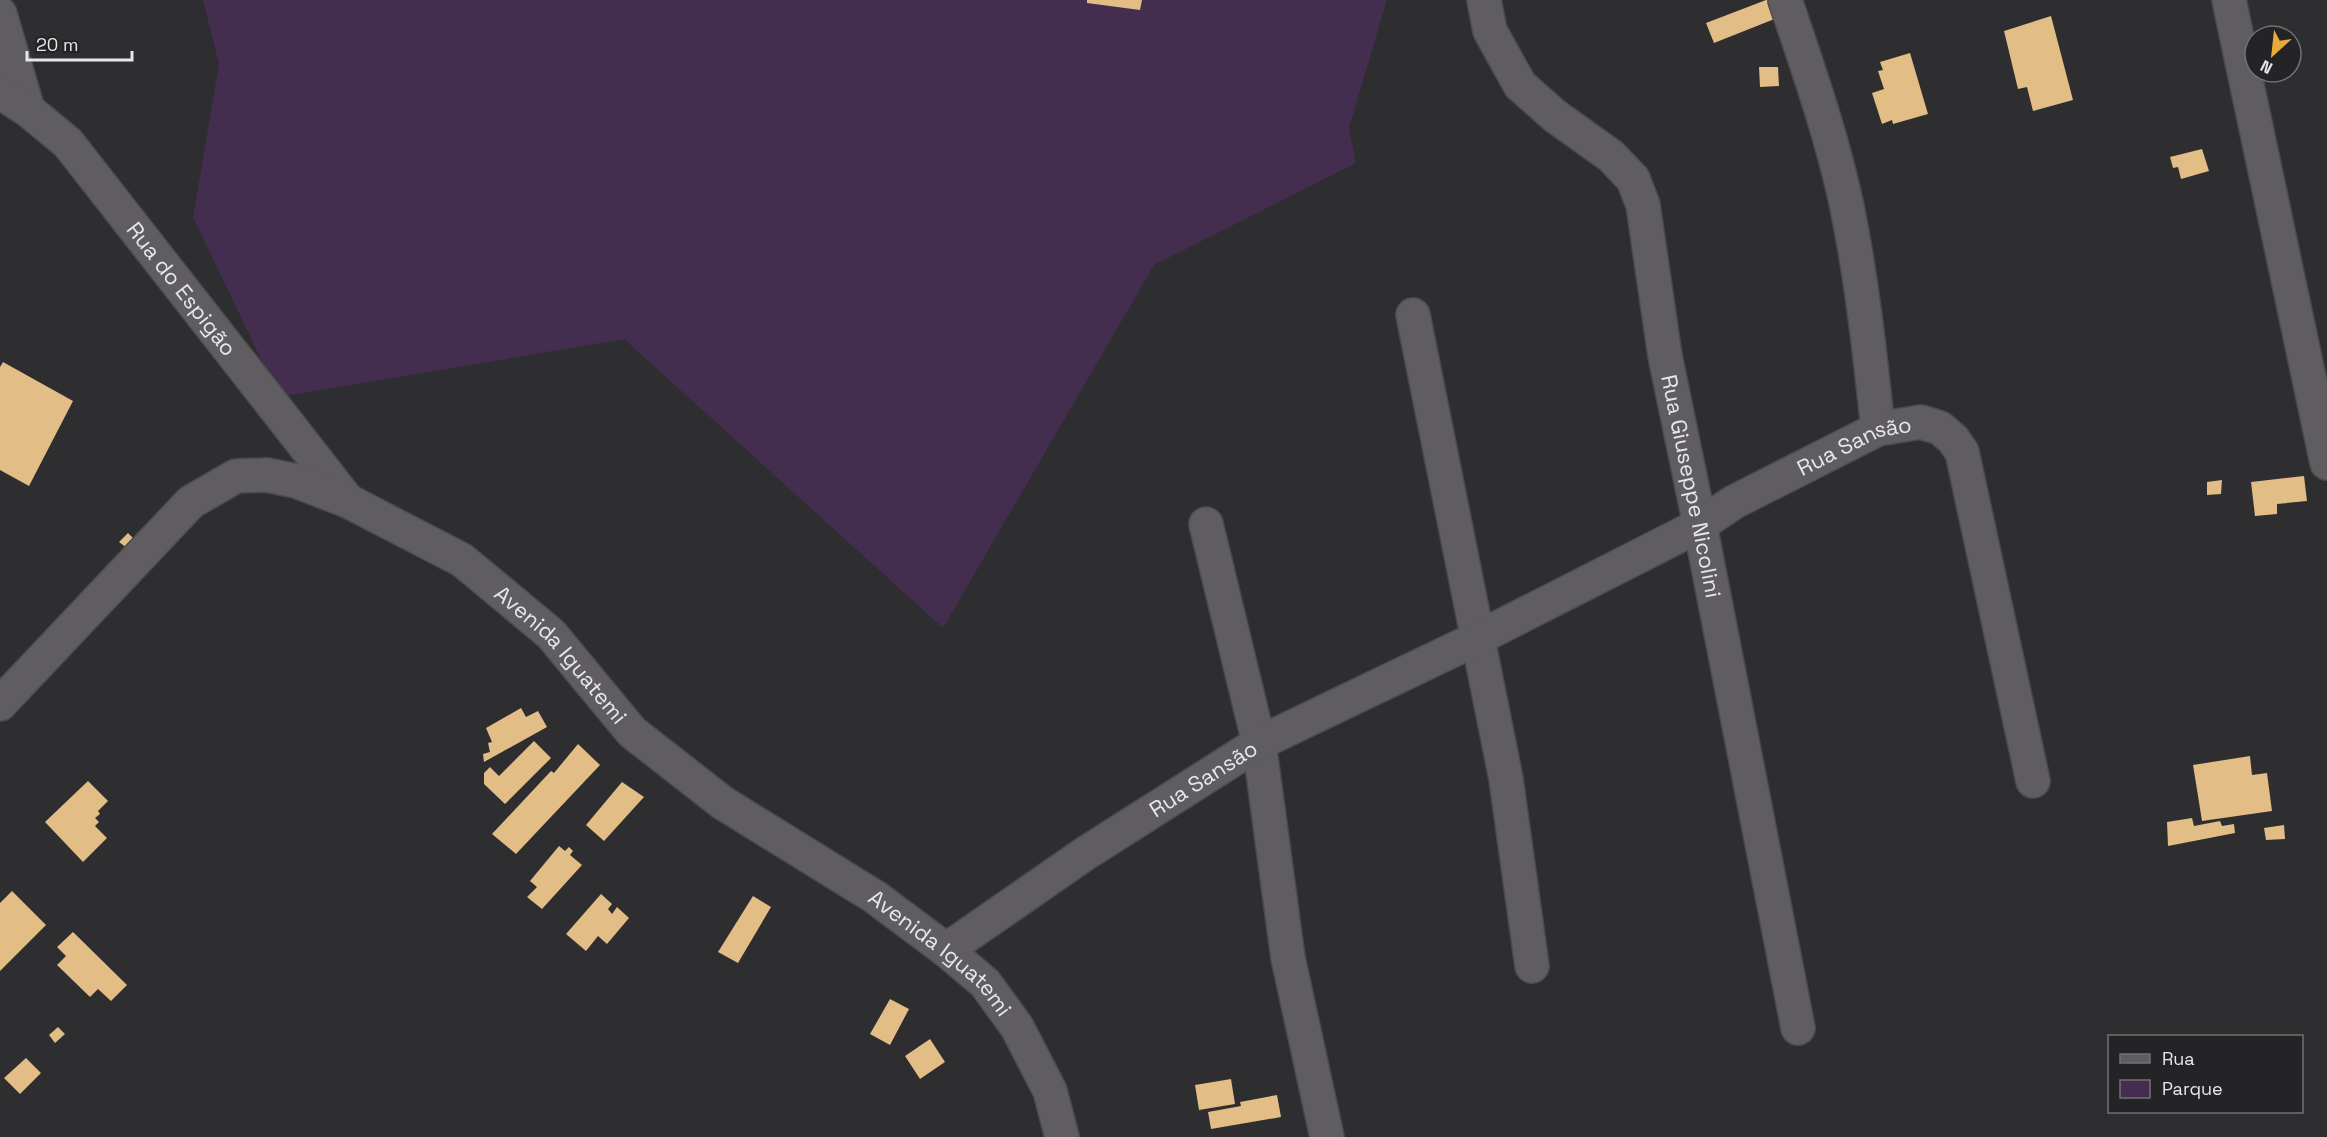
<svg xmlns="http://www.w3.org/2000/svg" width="2327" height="1137" viewBox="0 0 2327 1137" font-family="'Space Grotesk',sans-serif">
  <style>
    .green { fill: #442e4f }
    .building { fill: #e2bd85 }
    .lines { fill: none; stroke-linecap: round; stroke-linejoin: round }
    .minor-casing { stroke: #4c4b4d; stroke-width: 36 }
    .minor { stroke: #5f5d60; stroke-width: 33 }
    .labels { text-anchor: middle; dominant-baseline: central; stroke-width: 6; stroke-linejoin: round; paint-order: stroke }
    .street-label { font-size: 22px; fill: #e7e6e8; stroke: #242325 }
  </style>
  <rect width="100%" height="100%" fill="#2e2d2f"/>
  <path class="green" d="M203,0H1387L1349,128L1356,163L1154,265L943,628L624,339L279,397L193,217L219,64Z"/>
  <path class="building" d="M1087,0H1142L1140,10L1087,3Z
    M1766,0H1770L1777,18L1714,43L1706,23Z
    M2051,16L2073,100L2033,111L2027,87L2018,89L2004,31Z
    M1910,53L1928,114L1893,124L1892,120L1882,124L1872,93L1884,89L1878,71L1883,70L1880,62Z
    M1759,67H1778L1779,86L1760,87Z
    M2202,149L2209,171L2181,179L2178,167L2173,168L2170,157Z
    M3,362L73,401L29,486L0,470V367Z
    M2304,476L2307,501L2277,504V514L2255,516L2251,482Z
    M2222,480L2221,494L2207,495V482Z
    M128,533L135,540L127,548L119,542Z
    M521,708L526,717L538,711L547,727L484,762L483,754L490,752L488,743L492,742L486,728Z
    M534,741L551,758L505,804L484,784V773L490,767L499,776Z
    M578,744L600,765L516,854L492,834L551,771L554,773Z
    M2250,756L2252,775L2267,773L2272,811L2202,821L2193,765Z
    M88,781L108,801L98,811L100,814L95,818L99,822L95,826L107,838L83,862L45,822Z
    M622,782L644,797L604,841L586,825Z
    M2192,818L2194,826L2220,821L2222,826L2234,824L2235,833L2168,846L2167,822Z
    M2284,825L2285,839L2266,840L2264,828Z
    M559,846L565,851L569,847L573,851L570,855L582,865L542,909L527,897L537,887L530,881Z
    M12,891L46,925L0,971V903Z
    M601,894L612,904L608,909L612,914L617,907L629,918L607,944L598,936L586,951L566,934Z
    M753,896L771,907L738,963L718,952Z
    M73,932L127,985L111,1001L98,989L90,997L57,965L66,956L57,947Z
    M890,999L909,1009L890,1045L870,1034Z
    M58,1027L65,1034L55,1043L49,1035Z
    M930,1039L945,1062L920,1079L905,1056Z
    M26,1058L41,1073L20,1094L4,1078Z
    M1231,1079L1235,1104L1199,1110L1195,1085Z
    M1277,1095L1281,1117L1211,1129L1208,1112L1241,1106L1240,1102Z"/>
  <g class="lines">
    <defs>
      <g id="minor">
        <path id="s1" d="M1484,0L1490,31L1520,85L1555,116L1611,156L1633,179L1643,205L1665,356L1700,525L1798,1028"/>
        <path d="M1785,0C1808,68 1832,136 1847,207C1862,280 1870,355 1878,429"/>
        <path d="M2229,0L2327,463"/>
        <path d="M0,14L28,110"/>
        <path id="s2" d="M0,92L28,110L68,143L348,501"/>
        <path d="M1413,315L1506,779L1532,966"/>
        <path d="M1206,524L1259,743L1288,958L1327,1137"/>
        <path id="s3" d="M0,704L191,502L236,476L267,475L296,481L348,501L462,560L551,634L632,732L723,803L875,897L946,950L985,983L1017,1027L1050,1091L1062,1137"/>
        <path id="s4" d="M946,950L1086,853L1259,743L1478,638L1700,525L1734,502L1878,429L1921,422L1940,428L1953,439L1962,452L2033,781"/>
      </g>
    </defs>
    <use href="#minor" class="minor-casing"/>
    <use href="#minor" class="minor"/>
  </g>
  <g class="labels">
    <g class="street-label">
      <text stroke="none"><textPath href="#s2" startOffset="270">Rua do Espigão</textPath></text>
      <text stroke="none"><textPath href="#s4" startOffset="1042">Rua Sansão</textPath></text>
      <text stroke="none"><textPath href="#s1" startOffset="554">Rua Giuseppe Nicolini</textPath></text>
      <text stroke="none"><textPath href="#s3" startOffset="712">Avenida Iguatemi</textPath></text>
      <text stroke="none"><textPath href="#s4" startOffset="309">Rua Sansão</textPath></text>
      <text stroke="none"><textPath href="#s3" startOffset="1198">Avenida Iguatemi</textPath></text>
    </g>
  </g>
  <rect x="2108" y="1035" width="195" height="78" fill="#242325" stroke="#727173" stroke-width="1.5"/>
  <rect x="2120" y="1054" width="30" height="9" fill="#5f5d60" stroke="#727173" stroke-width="1.5"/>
  <text x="2162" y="1065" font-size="18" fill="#e7e6e8">Rua</text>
  <rect x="2120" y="1080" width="30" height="18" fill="#442e4f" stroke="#727173" stroke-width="1.5"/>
  <text x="2162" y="1095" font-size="18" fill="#e7e6e8">Parque</text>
  <g transform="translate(2273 54) rotate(207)"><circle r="28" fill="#242325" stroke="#727173" stroke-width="1.5"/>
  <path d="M0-4.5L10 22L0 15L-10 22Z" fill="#e9ab38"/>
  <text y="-9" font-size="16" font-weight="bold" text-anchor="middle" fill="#e7e6e8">N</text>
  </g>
  <path d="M27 51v9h105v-9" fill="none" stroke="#e7e6e8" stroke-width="3"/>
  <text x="36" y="51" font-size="18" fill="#e7e6e8" stroke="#242325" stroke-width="4.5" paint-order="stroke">20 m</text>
</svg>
